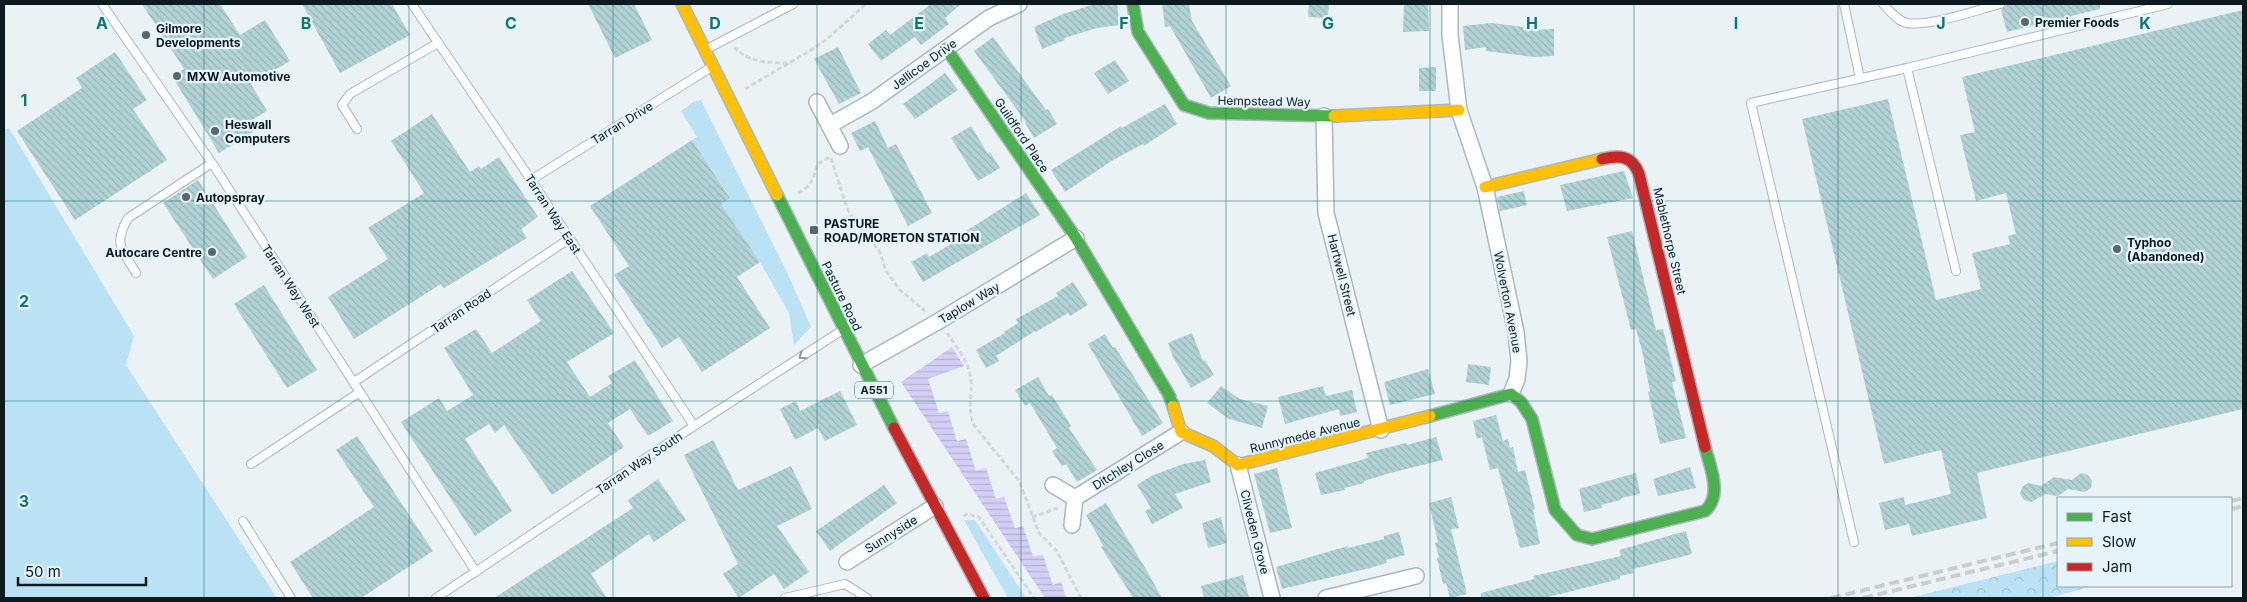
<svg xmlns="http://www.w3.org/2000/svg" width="2247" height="602" viewBox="0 0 2247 602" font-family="Inter,sans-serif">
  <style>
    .grass { fill: #bbe2f4 }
    .forest { fill: url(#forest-crowns) }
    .water { fill: url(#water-rules) }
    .building { fill: url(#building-back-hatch) }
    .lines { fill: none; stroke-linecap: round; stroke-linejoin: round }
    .lane-casing { stroke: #acb7bc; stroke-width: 10 }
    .street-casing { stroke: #acb7bc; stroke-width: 18 }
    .fast-casing { stroke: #acb7bc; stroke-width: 14 }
    .slow-casing { stroke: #acb7bc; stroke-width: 14 }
    .jam-casing { stroke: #acb7bc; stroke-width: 14 }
    .path { stroke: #d5d8d8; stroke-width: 3; stroke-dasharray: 5 2.5; stroke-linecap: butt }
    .lane { stroke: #fcfdfe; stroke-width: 8 }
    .street { stroke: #fcfdfe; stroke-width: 15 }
    .fast { stroke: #4caf50; stroke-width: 11 }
    .slow { stroke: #ffc107; stroke-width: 11 }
    .jam { stroke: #c62828; stroke-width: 11 }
    .rail { stroke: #cacccd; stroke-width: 4; stroke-dasharray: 10 5; stroke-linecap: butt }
    .oneway { stroke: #90979a }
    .grid { fill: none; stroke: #0f766e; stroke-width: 1; stroke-opacity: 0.55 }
    .poi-dot { fill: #5a666b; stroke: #e5f4fb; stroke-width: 2 }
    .labels { text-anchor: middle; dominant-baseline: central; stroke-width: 4.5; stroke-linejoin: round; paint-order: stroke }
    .shield { fill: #e5f4fb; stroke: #4e5b62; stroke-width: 1 }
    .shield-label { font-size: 11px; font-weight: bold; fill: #0d1a20 }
    .poi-label { font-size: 12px; font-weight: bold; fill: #0d1a20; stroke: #e5f4fb; text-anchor: start }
    .street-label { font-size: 12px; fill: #0d1a20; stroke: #e5f4fb }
    .grid-label { font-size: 16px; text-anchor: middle; font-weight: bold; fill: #0f766e; stroke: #e5f4fb; stroke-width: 4.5; stroke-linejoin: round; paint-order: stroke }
  </style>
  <defs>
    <pattern id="forest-crowns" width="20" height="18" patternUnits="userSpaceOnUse" patternTransform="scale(1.25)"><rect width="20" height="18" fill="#bbe2f4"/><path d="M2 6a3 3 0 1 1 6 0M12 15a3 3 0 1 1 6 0" fill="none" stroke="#a0c1d1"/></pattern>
    <pattern id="water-rules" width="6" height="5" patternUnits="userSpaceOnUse" patternTransform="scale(1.25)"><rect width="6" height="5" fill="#d3cef5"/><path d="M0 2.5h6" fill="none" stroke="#b4b0d2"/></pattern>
    <pattern id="building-back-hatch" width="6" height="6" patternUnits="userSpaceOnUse" patternTransform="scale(1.25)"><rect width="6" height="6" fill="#b2d3d6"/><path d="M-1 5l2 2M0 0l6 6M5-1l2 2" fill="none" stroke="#98b5b7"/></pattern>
  </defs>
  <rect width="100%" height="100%" fill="#eaf2f6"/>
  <path class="grass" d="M701,100L787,272L811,327L794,345L789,313L760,262L721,204L730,197L692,140L697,137L681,111L693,102Z
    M9,128L134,336L126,365L277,598H4V130Z
    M964,520H975L1026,598H1008Z"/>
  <path class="forest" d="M2058,561V586H2092L2050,598H1909Z"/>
  <path class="water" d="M952,347L964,366L928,379L939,413L948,411L957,441L966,439L976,471L986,468L996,499L1004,497L1015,528L1023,526L1033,556L1043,555L1053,585L1061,582L1066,598H1045L901,382Z"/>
  <path class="building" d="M142,4H220L240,35L265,20L290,61L251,84L267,111L247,123L253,132L219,153L172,76L184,69Z
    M302,4H392L410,35L340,73Z
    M588,4H634L652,40L615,58Z
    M931,4H961L945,18L949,24L921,45L915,37L881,61L868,44L886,30L890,35Z
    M1095,4H1117L1120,25L1097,28L1064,38L1065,40L1042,49L1034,27L1063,14Z
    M1162,4H1189L1192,21L1231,86L1211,98L1170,26L1165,27Z
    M1309,4H1329L1328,18L1308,17Z
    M1404,4H1428L1429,31L1403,32Z
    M2006,4H2100V9L2007,32L2001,10Z
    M2243,10V409L1977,473L1987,518L1912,536L1909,524L1885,530L1879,503L1904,497L1905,505L1951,494L1941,450L1884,464L1802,119L1888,99L1936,300L1981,289L1972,253L2010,244L2008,236L2016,234L2006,193L1976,201L1960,135L1975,132L1962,77Z
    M1491,23L1524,27L1523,30L1554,29V56L1535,57L1486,51V47L1465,50L1463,26Z
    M993,37L1046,110L1048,109L1057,124L1034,138L1025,123L1026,122L974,51Z
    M838,47L861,93L839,104L814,59Z
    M115,52L147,100L133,109L167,160L75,220L17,131L82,88L76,78Z
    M1115,60L1129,81L1108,94L1094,73Z
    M1436,67V91H1419V68Z
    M945,73L958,90L915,119L903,104Z
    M1165,104L1177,124L1144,146L1143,144L1113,160L1065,192L1051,170L1121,126L1122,128Z
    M432,114L470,172L479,166L481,169L499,157L538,217L521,229L527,238L444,288L441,284L354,339L328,297L388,259L368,228L424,193L391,141Z
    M875,121L888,148L896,144L932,213L908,226L868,147L860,151L851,133Z
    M971,126L988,154L990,152L1000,168L978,181L951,138Z
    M692,140L730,198L721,204L760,262L737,277L770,328L702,372L679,337L662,348L614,275L629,266L590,206Z
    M1624,171L1633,198L1567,211L1560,185Z
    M198,180L247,257L213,279L163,203Z
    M1524,191L1527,205L1500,211L1497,197Z
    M1026,193L1040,215L923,282L911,262L927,253L929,257L968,234L966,231Z
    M1632,231L1656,330L1663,329L1676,381L1672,382L1686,438L1660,444L1648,392L1650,391L1642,351L1636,329L1631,330L1607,237Z
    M572,271L614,333L567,362L590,397L612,383L608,376L635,360L673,421L648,436L630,409L608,423L624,447L552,495L504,425L495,433L489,424L465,439L512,511L475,536L401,422L439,398L447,411L473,395L444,348L476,329L492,353L541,321L527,300Z
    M1073,282L1088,305L1070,316L1068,313L1036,332L1035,331L996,356L999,361L986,368L976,350L1005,333L1004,332L1018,323L1016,319L1058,296L1056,293Z
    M264,285L317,370L287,388L234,304Z
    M1192,333L1203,361L1205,360L1214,375L1191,388L1173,357L1168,343Z
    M1105,334L1113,348L1115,347L1163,423L1142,436L1088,344Z
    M1468,364L1491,367L1489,385L1466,382Z
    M1428,369L1435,394L1390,405L1384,382Z
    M1038,377L1049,396L1052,395L1071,426L1069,428L1097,470L1077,482L1066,464L1062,466L1052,451L1057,448L1030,403L1025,406L1015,390Z
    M1221,386L1240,399L1268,406L1262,428L1229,419L1207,403Z
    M1323,386L1326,396L1352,390L1357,412L1340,416L1339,409L1285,424L1278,397Z
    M840,391L857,425L825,441L818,428L795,440L780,409L796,401L800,411Z
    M1496,415L1503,441L1508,439L1510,448L1513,447L1518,472L1525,470L1535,509L1533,510L1540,544L1520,548L1498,468L1490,470L1482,437L1477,439L1473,421Z
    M357,436L433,551L361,598H313L290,562L374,507L336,450Z
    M1436,437L1443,460L1390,473L1364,481V483L1344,488L1345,490L1321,495L1315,473L1368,458L1366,453L1406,443L1407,445Z
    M713,440L738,490L791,466L812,509L777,526L809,572L784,589L774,574L739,598L723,574L738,564L684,455Z
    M1205,460L1211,482L1175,494L1183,508L1152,524L1145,511L1151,508L1137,485L1151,476L1183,464Z
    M1690,467L1696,488L1658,496L1653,479Z
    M1277,468L1292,528L1270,533L1254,474Z
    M1636,473L1640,494L1621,498V500L1601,505L1602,508L1584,512L1579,489Z
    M2081,473L2088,475L2092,481L2091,488L2085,492L2068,489L2058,496L2045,494L2031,502L2024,500L2020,494L2022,487L2028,483L2041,486L2054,477L2072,480Z
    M658,479L686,520L654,542L649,534L591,574L607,598H494L633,508L628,500Z
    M884,485L897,503L830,551L816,531Z
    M1451,497L1459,528L1451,529L1467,594L1450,598L1446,583L1443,584L1437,558L1439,557L1435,543L1438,542L1429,503Z
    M1106,503L1147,571L1162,598H1133L1101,547L1103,546L1099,538L1086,515Z
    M1221,517L1227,543L1208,548L1202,523Z
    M1686,531L1692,554L1633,569L1634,573L1620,576V579L1544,598H1481V593L1534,579L1533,576L1621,556L1619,550Z
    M1399,532L1405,555L1386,560L1387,563L1370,568L1282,589L1276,567L1348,546V548L1384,539V536Z
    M1243,575L1249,598H1204L1201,586Z"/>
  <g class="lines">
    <defs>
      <path id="lane" d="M102,4L212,163L476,572
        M412,4L531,180L694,426
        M1844,4L1860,78
        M1883,4C1890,11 1897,21 1907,23C1929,27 1977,10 2000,4
        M709,48L793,4
        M1907,68L2168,4
        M357,129L342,105L350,94L438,43
        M531,180L710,68
        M136,273C122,249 113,245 128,218L212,163
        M354,382L569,239
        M251,464L360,392
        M243,521L291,598
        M1854,542L1751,103L1907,68L1956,271
        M436,598L694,426L841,331
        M785,598L845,584L867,598"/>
      <path id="street" d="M1450,4V35L1459,110L1485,187L1516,332L1519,361L1517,379L1511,394
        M817,102L840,146
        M1324,116L1326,213L1381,430
        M830,125L871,102L989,18L1019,4
        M861,365L939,321L1076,238
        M1238,465L1272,598
        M1053,485L1075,498
        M1075,498L1181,432
        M1072,525L1075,498
        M847,562L935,506
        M1326,598L1416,576"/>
      <path id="fast" d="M1133,4L1138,32L1184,105L1209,113L1334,116
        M946,48L1076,238L1169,395L1173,406
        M777,195L894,428
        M1430,416L1511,394L1521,402L1532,419L1555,510L1577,535L1592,539L1705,511C1723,495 1710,467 1705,447"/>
      <path id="slow" d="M682,4L777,195
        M1334,116L1459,110
        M1485,187L1602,159
        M1173,406L1181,432L1213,446L1238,465L1430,416"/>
      <path id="jam" d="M1602,159C1619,155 1632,155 1639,174L1705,447
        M894,428L984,598"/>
    </defs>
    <use href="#lane" class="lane-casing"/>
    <use href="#street" class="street-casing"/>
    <use href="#fast" class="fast-casing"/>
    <use href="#slow" class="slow-casing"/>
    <use href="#jam" class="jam-casing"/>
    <path class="path" d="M734,47C748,63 771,63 791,63
      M745,89L813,49L827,39L866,4
      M831,158L847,208L855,223L879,250L886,271L900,290L925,311
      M798,193C810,188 815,177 817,164L830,157
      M947,333C955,345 967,359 970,374C974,392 966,407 974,425L1019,481L1039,533L1057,551L1081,598
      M963,516L967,514L979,517L1034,598
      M1032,517L1058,508"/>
    <use href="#lane" class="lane"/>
    <use href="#street" class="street"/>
    <use href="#fast" class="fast"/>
    <use href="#slow" class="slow"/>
    <use href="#jam" class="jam"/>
    <path class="rail" d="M2231,501L2243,498
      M2231,509L2243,506
      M1831,598L2058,543
      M1863,598L2058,551"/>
  </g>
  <defs><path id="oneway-chevron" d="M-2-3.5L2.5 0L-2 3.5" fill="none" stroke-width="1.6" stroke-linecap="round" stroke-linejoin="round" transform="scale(1.25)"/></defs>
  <use class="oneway" href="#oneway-chevron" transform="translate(802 356) rotate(147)"/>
  <path class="grid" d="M204,4V598M409,4V598M613,4V598M817,4V598M1021,4V598M1226,4V598M1430,4V598M1634,4V598M1838,4V598M2043,4V598M4,201H2243M4,401H2243"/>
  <g class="poi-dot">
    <circle cx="2025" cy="22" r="5"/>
    <circle cx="146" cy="35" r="5"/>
    <circle cx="177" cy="76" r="5"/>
    <circle cx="215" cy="131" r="5"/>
    <circle cx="186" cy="197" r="5"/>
    <rect x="809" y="225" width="10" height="10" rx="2.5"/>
    <circle cx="2117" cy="249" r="5"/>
    <circle cx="212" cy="252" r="5"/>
  </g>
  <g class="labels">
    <rect class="shield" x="855" y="381.5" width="38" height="17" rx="4"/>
    <g class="shield-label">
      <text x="874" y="390">A551</text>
    </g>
    <g class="poi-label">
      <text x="2035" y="22">Premier Foods</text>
      <text x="156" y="28">Gilmore<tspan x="156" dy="14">Developments</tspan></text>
      <text x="187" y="76">MXW Automotive</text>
      <text x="225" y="124">Heswall<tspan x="225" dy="14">Computers</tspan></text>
      <text x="196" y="197">Autopspray</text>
      <text x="824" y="223">PASTURE<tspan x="824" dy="14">ROAD/MORETON STATION</tspan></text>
      <text x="2127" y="242">Typhoo<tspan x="2127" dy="14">(Abandoned)</tspan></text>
      <text x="202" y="252" text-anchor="end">Autocare Centre</text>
    </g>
    <g class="street-label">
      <text transform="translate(924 64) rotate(-36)">Jellicoe Drive</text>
      <text transform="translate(1264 101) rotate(1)">Hempstead Way</text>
      <text transform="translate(622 123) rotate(-32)">Tarran Drive</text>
      <text transform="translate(1022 135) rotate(56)">Guildford Place</text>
      <text transform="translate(553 214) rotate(57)">Tarran Way East</text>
      <text transform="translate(1670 241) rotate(77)">Mablethorpe Street</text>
      <text transform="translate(1342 275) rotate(76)">Hartwell Street</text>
      <text transform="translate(291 286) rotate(57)">Tarran Way West</text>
      <text transform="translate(842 296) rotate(64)">Pasture Road</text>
      <text transform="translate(1508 302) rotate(79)">Wolverton Avenue</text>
      <text transform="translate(969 303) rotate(-31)">Taplow Way</text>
      <text transform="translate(461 311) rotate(-34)">Tarran Road</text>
      <text transform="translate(1305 435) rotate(-14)">Runnymede Avenue</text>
      <text transform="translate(639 463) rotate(-34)">Tarran Way South</text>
      <text transform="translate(1128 465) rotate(-32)">Ditchley Close</text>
      <text transform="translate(1255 532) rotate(76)">Cliveden Grove</text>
      <text transform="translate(891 534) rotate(-32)">Sunnyside</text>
    </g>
  </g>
  <g class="grid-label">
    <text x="102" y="29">A</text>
    <text x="306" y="29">B</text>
    <text x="511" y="29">C</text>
    <text x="715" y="29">D</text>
    <text x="919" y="29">E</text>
    <text x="1124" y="29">F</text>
    <text x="1328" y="29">G</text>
    <text x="1532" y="29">H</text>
    <text x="1736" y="29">I</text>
    <text x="1941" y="29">J</text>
    <text x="2145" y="29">K</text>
    <text x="24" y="106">1</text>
    <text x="24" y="307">2</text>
    <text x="24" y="507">3</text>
  </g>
  <rect width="2247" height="602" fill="none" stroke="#0d1a20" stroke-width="10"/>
  <rect x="2057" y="497" width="175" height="90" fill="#e5f4fb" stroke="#8f9da3"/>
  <rect x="2067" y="513" width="25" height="8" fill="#4caf50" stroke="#8f9da3"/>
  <text x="2102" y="522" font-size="15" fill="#0d1a20">Fast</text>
  <rect x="2067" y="538" width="25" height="8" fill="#ffc107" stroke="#8f9da3"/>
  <text x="2102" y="547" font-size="15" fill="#0d1a20">Slow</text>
  <rect x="2067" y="563" width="25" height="8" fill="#c62828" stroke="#8f9da3"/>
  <text x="2102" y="572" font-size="15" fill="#0d1a20">Jam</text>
  <path d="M18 577v8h128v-8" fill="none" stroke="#0d1a20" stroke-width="2.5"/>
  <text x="25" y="577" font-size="15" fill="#0d1a20" stroke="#e5f4fb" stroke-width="4" paint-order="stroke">50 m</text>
</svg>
